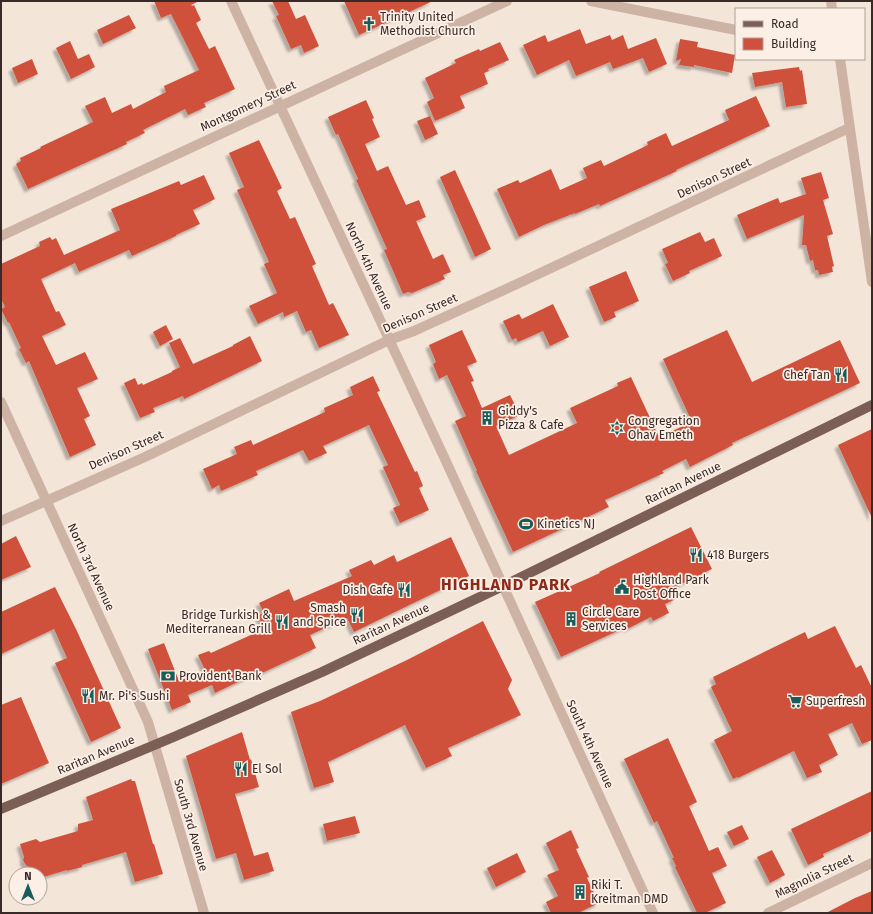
<svg xmlns="http://www.w3.org/2000/svg" width="873" height="914" viewBox="0 0 873 914" font-family="'Fira Sans',sans-serif">
  <style>
    .building { fill: #d0513b; filter: url(#shadow) }
    .lines { fill: none; stroke-linecap: round; stroke-linejoin: round }
    .minor { stroke: #cdb3a4; stroke-width: 10 }
    .major { stroke: #7b5f56; stroke-width: 10 }
    .labels { text-anchor: middle; dominant-baseline: central; stroke-width: 3.5; stroke-linejoin: round; paint-order: stroke }
    .poi-label { font-size: 12px; fill: #382a27; stroke: #fbefe6; text-anchor: start }
    .street-label { font-size: 12px; fill: #382a27; stroke: #fbefe6 }
    .district-label { font-size: 16px; font-weight: bold; letter-spacing: 1px; fill: #8d2a19; stroke: #fbefe6 }
  </style>
  <defs>
    <filter id="shadow"><feDropShadow dx="-3.5" dy="3.5" stdDeviation="1" flood-color="#0004"/></filter>
  </defs>
  <rect width="100%" height="100%" fill="#f4e5d9"/>
  <path class="building" d="M154,1H199L191,5L192,6L194,5L201,20L196,23L209,49L215,46L235,89L204,103L206,107L188,115L185,109L143,130L145,133L126,142L127,144L28,189L16,164L21,161L20,158L41,148L40,147L93,122L85,106L105,97L112,113L131,104L133,109L166,92L164,86L199,70L171,14L161,18Z
    M272,1H288L296,19L305,15L319,46L304,53L301,45L291,49L276,16L279,15Z
    M344,1H433L359,35Z
    M129,15L136,28L103,44L97,30Z
    M580,29L586,44L610,35L612,40L623,35L628,49L656,38L667,64L649,72L643,58L613,69L610,62L576,76L569,60L537,75L523,45L545,35L548,42Z
    M680,39L698,42L697,47L735,55L732,73L694,65V67L679,65L681,59L676,61Z
    M70,41L78,59L89,54L95,67L71,79L56,48Z
    M500,42L509,60L488,69L489,71L484,73L488,84L460,96L465,108L435,121L427,102L434,98L425,78L456,63L454,60L479,49L480,51Z
    M32,59L38,74L18,83L12,68Z
    M799,67L800,71L802,70L807,104L786,107L782,82L755,87L752,73Z
    M756,96L770,126L676,170L677,171L600,206L599,204L575,214V213L544,225L519,237L497,189L518,180L520,183L551,169L560,190L587,178L583,168L601,160L604,166L648,145L647,142L666,133L672,146L729,120L725,110Z
    M366,100L374,118L372,119L380,137L365,144L377,171L388,166L406,205L419,200L426,217L416,221L433,259L443,254L451,272L443,275L445,279L412,293L408,292L403,294L384,250L387,249L356,180L358,179L338,134L336,135L328,117Z
    M430,116L438,134L425,140L417,121Z
    M259,140L282,188L277,191L290,219L295,217L316,264L312,266L329,305L333,303L349,335L319,348L311,330L306,332L297,311L284,317L283,312L258,324L249,306L277,293L264,264L269,262L237,190L244,187L229,153Z
    M455,170L491,249L475,257L440,177Z
    M821,172L829,198L823,200L833,234L827,236L834,266L832,267L833,272L819,275L818,270H815L813,260L810,261L806,245H802L804,215L747,239L737,215L778,198L780,203L806,194L801,178Z
    M204,175L215,199L193,210L200,224L176,235V236L132,256L129,250L79,272L75,263L41,279L56,312L59,311L66,325L42,336L56,365L85,352L98,379L77,388L90,416L84,419L96,445L70,457L29,361L26,363L19,349L21,348L9,322L8,323L1,309L5,307L1,299V264L40,246L39,242L50,237L52,240L56,238L64,255L120,230L111,209L179,181L181,185Z
    M700,232L705,242L714,238L722,256L689,271L690,273L673,281L665,264L668,263L662,249Z
    M626,271L639,301L614,312L616,317L604,322L589,287Z
    M553,304L569,337L550,346L543,331L518,342L516,338L512,340L503,321L519,314L522,319Z
    M166,325L173,339L160,346L153,332Z
    M462,330L477,362L467,366L474,381L471,382L482,408L510,395L520,415L496,426L509,455L577,423L570,408L618,386L617,383L631,377L659,437L692,422L663,359L727,330L752,382L840,340L860,383L732,443L733,445L690,467L686,459L662,471L664,473L605,500L609,507L513,552L476,471H477L455,421L466,416L447,375L439,379L433,364L436,362L429,345Z
    M250,336L262,361L184,399L183,396L153,408L155,412L140,418L124,383L135,378L138,385L142,383L143,385L172,372V371L180,367L169,343L180,338L193,364L233,346V345Z
    M373,376L380,391L377,392L415,472L417,471L423,486L419,488L429,510L400,523L393,508L400,505L383,467L388,465L369,425L323,446L327,453L309,461L303,450L256,471L258,475L221,491L219,485L212,489L203,469L237,454L234,447L251,440L253,445L325,412L324,408L353,395L350,387Z
    M872,429V518L838,445Z
    M691,527L712,569L671,589L676,599L665,604L669,613L653,621L651,617L627,629L626,627L561,657L535,602L600,573L599,572Z
    M16,536L31,567L1,580V544Z
    M451,537L469,576L354,632L347,618L310,635L316,648L262,673L261,671L215,693L212,685L188,695L191,702L172,710L148,649L164,643L179,681L205,670L198,655L209,651L211,653L264,629L258,615L264,613L259,603L289,589L294,601L352,576L349,570L371,560L374,565L394,555L397,562Z
    M55,587L76,629L121,728L91,742L55,663L67,658L54,629L1,654V612Z
    M483,621L512,680L508,689L521,715L448,748L452,756L426,768L405,725L328,762L334,782L314,788L291,712L320,701L407,660Z
    M835,626L856,668L861,665L872,688V740L862,744L852,723L828,734L838,755L819,765L822,772L807,778L794,751L738,778V777L733,779L714,740L732,731L711,687L716,684L713,677L805,632L808,639Z
    M21,697L49,763L1,784V705Z
    M242,732L250,760L251,759L259,787L235,794L254,856L268,852L274,871L244,880L236,853L216,859L186,756Z
    M668,738L697,802L689,806L709,851L718,847L727,866L712,873L726,903L705,913H697L675,867L676,866L672,858H674L657,821L654,823L624,759Z
    M131,779L132,781H135L153,844H154L163,874L135,882L126,852L82,865V867L67,871V870L40,878V874H30L28,867L25,864L23,860L24,857L20,844L36,839L40,842L78,831V824L93,820L86,797Z
    M872,791V831L823,854L824,857L808,865L791,829Z
    M355,816L360,833L327,841L323,824Z
    M742,825L749,839L734,846L727,832Z
    M571,830L579,848L576,849L589,877L587,878L599,903L578,913H551L546,902L558,896L547,875L559,870L546,843Z
    M772,850L785,875L770,883L757,857Z
    M517,853L526,872L496,887L487,868Z
    M872,891V913H826L855,898Z"/>
  <g class="lines">
    <path class="minor" d="M231,1L444,457L653,913
      M591,1L736,30
      M831,1L832,9
      M840,59L872,282
      M1,236L507,1
      M1,402L148,722L204,913
      M1,521L145,457L389,340L414,331L517,284L849,128
      M768,913L872,863"/>
    <path class="major" d="M1,809L176,736L322,672L503,586L872,405"/>
  </g>
  <defs>
    <symbol id="church-bare" viewBox="-9 -9 18 18"><path d="M-1.2-6h2.4v3.5h3.3v2.4h-3.3V6h-2.4V-.1h-3.3v-2.4h3.3Z" fill="#195d5b" stroke="#fbefe6" stroke-width="2.5" paint-order="stroke"/></symbol>
    <symbol id="restaurant-bare" viewBox="-9 -9 18 18"><path d="M-5-6h1v4h1v-4h1v4h1v-4h1v5L-1.5 .5V6h-2V.5L-5-1ZM5-6V6H3V1.5H1.5Q1.5-4 5-6Z" fill="#195d5b" stroke="#fbefe6" stroke-width="2.5" paint-order="stroke"/></symbol>
    <symbol id="building-bare" viewBox="-9 -9 18 18"><path d="M-4-6H4V6H1V3H-1V6H-4ZM-2.5-4.3h1.7v1.8h-1.7ZM.8-4.3h1.7v1.8H.8ZM-2.5-1h1.7V.8h-1.7ZM.8-1h1.7V.8H.8Z" fill="#195d5b" stroke="#fbefe6" stroke-width="2.5" paint-order="stroke"/></symbol>
    <symbol id="synagogue-bare" viewBox="-9 -9 18 18"><path d="M0-6.5L5.6 3.2H-5.6ZM0 6.5L5.6-3.2H-5.6Z" fill="#195d5b" stroke="#fbefe6" stroke-width="2.5" paint-order="stroke"/></symbol>
    <symbol id="stadium-bare" viewBox="-9 -9 18 18"><path d="M0-5a6.5 5 0 1 0 0 10a6.5 5 0 1 0 0-10ZM-3.5-1.8h7v3.6h-7Z" fill="#195d5b" stroke="#fbefe6" stroke-width="2.5" paint-order="stroke"/></symbol>
    <symbol id="civic-bare" viewBox="-9 -9 18 18"><path d="M-.6-6.5H3V-4.5H.6V-3L4-1V1h2V6H-6V1h2V-1L-.6-3ZM-1.2 2.5V6h2.4V2.5Z" fill="#195d5b" stroke="#fbefe6" stroke-width="2.5" paint-order="stroke"/></symbol>
    <symbol id="bank-bare" viewBox="-9 -9 18 18"><path d="M-6-4H6V4H-6ZM0-2.3a2.3 2.3 0 1 0 0 4.6a2.3 2.3 0 1 0 0-4.6Z" fill="#195d5b" stroke="#fbefe6" stroke-width="2.5" paint-order="stroke"/></symbol>
    <symbol id="supermarket-bare" viewBox="-9 -9 18 18"><path d="M-6-5.5h2.5l.6 2H6L4.5 2H-2.5L-4.4-4H-6ZM-1.5 3.2a1.3 1.3 0 1 0 .1 0ZM3 3.2a1.3 1.3 0 1 0 .1 0Z" fill="#195d5b" stroke="#fbefe6" stroke-width="2.5" paint-order="stroke"/></symbol>
  </defs>
  <g fill-rule="evenodd">
    <use href="#church-bare" x="359" y="14" width="20" height="20"/>
    <use href="#restaurant-bare" x="831" y="365" width="20" height="20"/>
    <use href="#building-bare" x="477" y="408" width="20" height="20"/>
    <use href="#synagogue-bare" x="607" y="418" width="20" height="20"/>
    <use href="#stadium-bare" x="516" y="514" width="20" height="20"/>
    <use href="#restaurant-bare" x="686" y="545" width="20" height="20"/>
    <use href="#civic-bare" x="612" y="577" width="20" height="20"/>
    <use href="#restaurant-bare" x="394" y="580" width="20" height="20"/>
    <use href="#restaurant-bare" x="347" y="605" width="20" height="20"/>
    <use href="#building-bare" x="561" y="609" width="20" height="20"/>
    <use href="#restaurant-bare" x="272" y="612" width="20" height="20"/>
    <use href="#bank-bare" x="158" y="666" width="20" height="20"/>
    <use href="#restaurant-bare" x="78" y="686" width="20" height="20"/>
    <use href="#supermarket-bare" x="785" y="691" width="20" height="20"/>
    <use href="#restaurant-bare" x="231" y="759" width="20" height="20"/>
    <use href="#building-bare" x="570" y="882" width="20" height="20"/>
  </g>
  <g class="labels">
    <g class="poi-label">
      <text x="380" y="17">Trinity United<tspan x="380" dy="14">Methodist Church</tspan></text>
      <text x="830" y="375" text-anchor="end">Chef Tan</text>
      <text x="498" y="411">Giddy's<tspan x="498" dy="14">Pizza &amp; Cafe</tspan></text>
      <text x="628" y="421">Congregation<tspan x="628" dy="14">Ohav Emeth</tspan></text>
      <text x="537" y="524">Kinetics NJ</text>
      <text x="707" y="555">418 Burgers</text>
      <text x="633" y="580">Highland Park<tspan x="633" dy="14">Post Office</tspan></text>
      <text x="393" y="590" text-anchor="end">Dish Cafe</text>
      <text x="346" y="608" text-anchor="end">Smash<tspan x="346" dy="14">and Spice</tspan></text>
      <text x="582" y="612">Circle Care<tspan x="582" dy="14">Services</tspan></text>
      <text x="271" y="615" text-anchor="end">Bridge Turkish &amp;<tspan x="271" dy="14">Mediterranean Grill</tspan></text>
      <text x="179" y="676">Provident Bank</text>
      <text x="99" y="696">Mr. Pi's Sushi</text>
      <text x="806" y="701">Superfresh</text>
      <text x="252" y="769">El Sol</text>
      <text x="591" y="885">Riki T.<tspan x="591" dy="14">Kreitman DMD</tspan></text>
    </g>
    <g class="street-label">
      <text transform="translate(248 106) rotate(-25)">Montgomery Street</text>
      <text transform="translate(714 178) rotate(-25)">Denison Street</text>
      <text transform="translate(369 266) rotate(65)">North 4th Avenue</text>
      <text transform="translate(420 313) rotate(-24)">Denison Street</text>
      <text transform="translate(126 450) rotate(-24)">Denison Street</text>
      <text transform="translate(683 483) rotate(-26)">Raritan Avenue</text>
      <text transform="translate(91 567) rotate(65)">North 3rd Avenue</text>
      <text transform="translate(391 624) rotate(-25)">Raritan Avenue</text>
      <text transform="translate(590 744) rotate(65)">South 4th Avenue</text>
      <text transform="translate(96 755) rotate(-23)">Raritan Avenue</text>
      <text transform="translate(191 825) rotate(74)">South 3rd Avenue</text>
      <text transform="translate(814 876) rotate(-26)">Magnolia Street</text>
    </g>
    <g class="district-label">
      <text x="506" y="584">HIGHLAND PARK</text>
    </g>
  </g>
  <rect width="873" height="914" fill="none" stroke="#382a27" stroke-width="4"/>
  <rect x="735" y="8" width="130" height="52" fill="#fbefe6" stroke="#ada09a"/>
  <rect x="743" y="21" width="20" height="6" fill="#7b5f56" stroke="#ada09a"/>
  <text x="771" y="28" font-size="12" fill="#382a27">Road</text>
  <rect x="743" y="38" width="20" height="12" fill="#d0513b" stroke="#ada09a"/>
  <text x="771" y="48" font-size="12" fill="#382a27">Building</text>
  <g transform="translate(28 886)"><circle r="19" fill="#fbefe6" stroke="#ada09a"/>
  <path d="M0-3L7 15L0 10L-7 15Z" fill="#195d5b"/>
  <text y="-6" font-size="11" font-weight="bold" text-anchor="middle" fill="#382a27">N</text>
  </g>
</svg>
